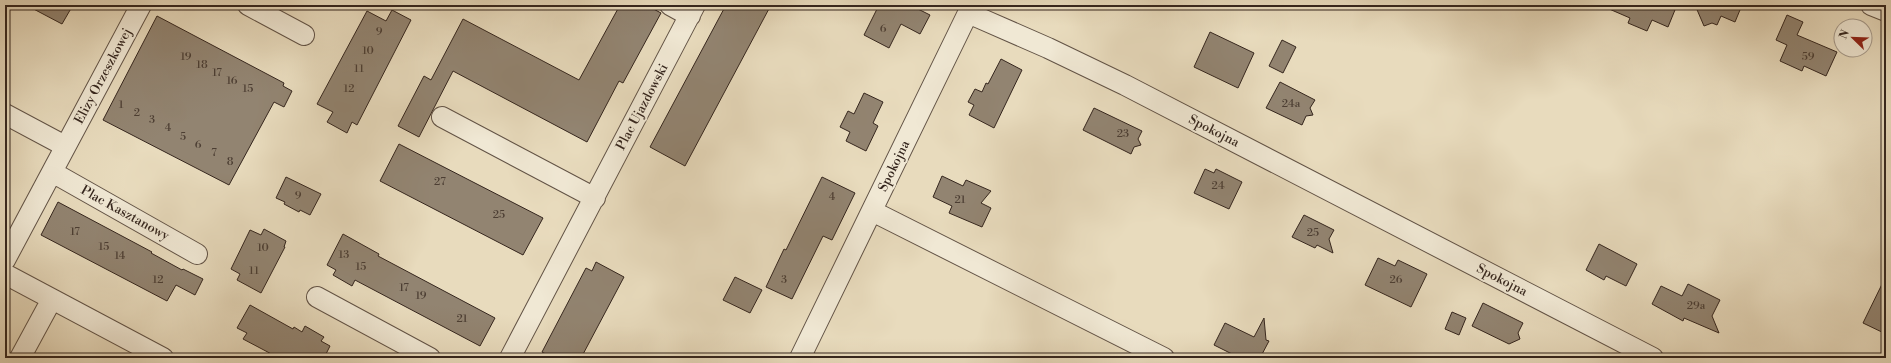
<svg xmlns="http://www.w3.org/2000/svg" width="1891" height="363" viewBox="0 0 1891 363" font-family="'Libre Bodoni',serif">
  <style>
    .building { fill: #928471; stroke: #35261e }
    .lines { fill: none; stroke-linecap: round; stroke-linejoin: round }
    .minor-casing { stroke: #625346; stroke-width: 22 }
    .minor { stroke: #f0e8d4; stroke-width: 20 }
    .labels { text-anchor: middle; dominant-baseline: central; stroke-width: 4; stroke-linejoin: round; paint-order: stroke }
    .number-label { font-size: 11px; fill: #4c3e33 }
    .street-label { font-size: 13px; fill: #35261e; stroke: #f0e8d4 }
  </style>
  <rect width="100%" height="100%" fill="#e8dbbd"/>
  <filter id="stains"><feTurbulence type="fractalNoise" baseFrequency=".005" numOctaves="4"/><feColorMatrix values="0 0 0 0 .2 0 0 0 0 .09 0 0 0 0 .02 0 0 0 .5 -.17"/></filter>
  <radialGradient id="worn" r=".72"><stop offset=".6" stop-color="#630" stop-opacity="0"/><stop offset="1" stop-color="#630" stop-opacity=".3"/></radialGradient>
  <path class="building" d="M26,5H73L62,24Z
    M620,5H646L661,13L623,83L619,81L587,142L453,71L419,137L398,126L424,76L431,80L463,19L579,80Z
    M726,5H771L685,166L650,147Z
    M879,5H910L930,15L920,34L901,24L889,48L864,35Z
    M1600,5H1677L1668,27L1652,20L1647,31L1628,23L1630,18Z
    M1695,5H1742L1735,22L1721,16L1717,25L1712,23L1704,26Z
    M392,10L411,20L357,125L352,122L347,133L327,122L333,112L317,104L367,11L386,21Z
    M1787,15L1803,22L1797,35L1837,52L1826,76L1804,66L1802,71L1780,61L1787,45L1776,40Z
    M157,16L284,83L283,86L292,91L284,107L274,102L229,185L103,120Z
    M1210,32L1254,53L1238,88L1194,67Z
    M1282,40L1296,47L1283,73L1269,66Z
    M1001,59L1022,70L994,128L969,115L974,105L968,102L975,89L982,92L986,83L988,84Z
    M1280,82L1315,100L1310,108L1313,115L1306,116L1302,125L1266,108Z
    M864,93L883,102L873,123L878,126L866,151L846,141L850,132L840,127L848,111L854,114Z
    M1094,108L1142,131L1138,139L1141,145L1134,147L1131,154L1083,130Z
    M399,144L543,218L523,255L380,181Z
    M1205,169L1214,173L1216,169L1242,182L1229,209L1194,193Z
    M942,176L963,186L966,180L991,191L981,203L991,208L982,227L949,213L952,206L933,197Z
    M286,177L321,194L310,215L300,210L299,212L284,204L285,202L276,198Z
    M822,177L855,193L832,240L823,236L792,299L766,287L784,249L786,250Z
    M58,202L152,252L151,253L182,270L183,269L203,279L195,295L176,285L167,301L41,235Z
    M1304,215L1334,230L1329,239L1333,253L1317,245L1315,248L1292,237Z
    M264,229L286,241L284,247H285L261,293L237,280L240,274L231,269L250,230L261,235Z
    M343,234L379,254L378,256L495,318L480,346L355,280L352,286L333,275L336,270L327,265Z
    M1599,244L1637,264L1626,286L1606,276L1604,280L1586,270Z
    M1378,258L1395,266L1398,260L1427,274L1411,307L1365,285Z
    M596,262L624,277L581,358H553L542,352L586,268L592,271Z
    M1886,276V334L1863,323Z
    M735,277L762,290L750,313L723,300Z
    M1688,284L1720,300L1712,316L1719,333L1684,318L1683,321L1652,304L1661,286L1682,296Z
    M1483,303L1523,323L1518,333L1520,339L1509,344L1472,326Z
    M250,305L293,329L294,327L302,332L305,326L324,337L321,341L330,346L324,358H279L243,339L247,333L237,328Z
    M1452,312L1466,318L1459,335L1445,329Z
    M1264,318L1266,340L1269,341L1260,358H1240L1214,345L1225,323L1254,337Z"/>
  <g class="lines">
    <defs>
      <path id="minor" d="M248,5L304,35
        M670,5L690,16
        M1871,5L1886,11
        M5,114L65,146
        M442,117L595,198
        M52,172L197,254
        M872,211L1164,358
        M5,260L141,5
        M5,274L163,358
        M317,297L430,358
        M20,358L52,299
        M510,358L695,5
        M800,358L968,13L1048,48L1125,85L1653,358"/>
    </defs>
    <use href="#minor" class="minor-casing"/>
    <use href="#minor" class="minor"/>
  </g>
  <g class="labels">
    <g class="number-label">
      <text x="883" y="29">6</text>
      <text x="379" y="32">9</text>
      <text x="368" y="51">10</text>
      <text x="186" y="57">19</text>
      <text x="1808" y="57">59</text>
      <text x="202" y="65">18</text>
      <text x="359" y="69">11</text>
      <text x="217" y="73">17</text>
      <text x="232" y="81">16</text>
      <text x="248" y="89">15</text>
      <text x="349" y="89">12</text>
      <text x="1291" y="104">24a</text>
      <text x="121" y="105">1</text>
      <text x="137" y="113">2</text>
      <text x="152" y="120">3</text>
      <text x="168" y="128">4</text>
      <text x="1123" y="134">23</text>
      <text x="183" y="137">5</text>
      <text x="198" y="145">6</text>
      <text x="214" y="153">7</text>
      <text x="230" y="162">8</text>
      <text x="440" y="182">27</text>
      <text x="1218" y="186">24</text>
      <text x="298" y="196">9</text>
      <text x="832" y="197">4</text>
      <text x="960" y="200">21</text>
      <text x="499" y="215">25</text>
      <text x="75" y="232">17</text>
      <text x="1313" y="233">25</text>
      <text x="104" y="247">15</text>
      <text x="263" y="248">10</text>
      <text x="344" y="255">13</text>
      <text x="120" y="256">14</text>
      <text x="361" y="267">15</text>
      <text x="254" y="271">11</text>
      <text x="158" y="280">12</text>
      <text x="784" y="280">3</text>
      <text x="1396" y="280">26</text>
      <text x="404" y="288">17</text>
      <text x="421" y="296">19</text>
      <text x="1696" y="306">29a</text>
      <text x="462" y="319">21</text>
    </g>
    <g class="street-label">
      <text transform="translate(103 76) rotate(-62)">Elizy Orzeszkowej</text>
      <text transform="translate(642 107) rotate(-62)">Plac Ujazdowski</text>
      <text transform="translate(1214 131) rotate(27)">Spokojna</text>
      <text transform="translate(894 166) rotate(-64)">Spokojna</text>
      <text transform="translate(125 213) rotate(29)">Plac Kasztanowy</text>
      <text transform="translate(1502 280) rotate(27)">Spokojna</text>
    </g>
  </g>
  <rect width="1891" height="363" fill="none" stroke="#e8dbbd" stroke-width="20"/>
  <rect x="6" y="6" width="1879" height="351" fill="none" stroke="#35261e" stroke-width="2"/>
  <rect x="10" y="10" width="1871" height="343" fill="none" stroke="#35261e"/>
  <g transform="translate(1853 38) rotate(293)"><circle r="19" fill="#f0e8d4" stroke="#a59a8b"/>
  <path d="M0-3L7 15L0 10L-7 15Z" fill="#8f2418"/>
  <text y="-6" font-size="11" font-weight="bold" text-anchor="middle" fill="#35261e">N</text>
  </g>
  <rect width="100%" height="100%" filter="url(#stains)"/>
  <rect width="100%" height="100%" fill="url(#worn)"/>
</svg>
